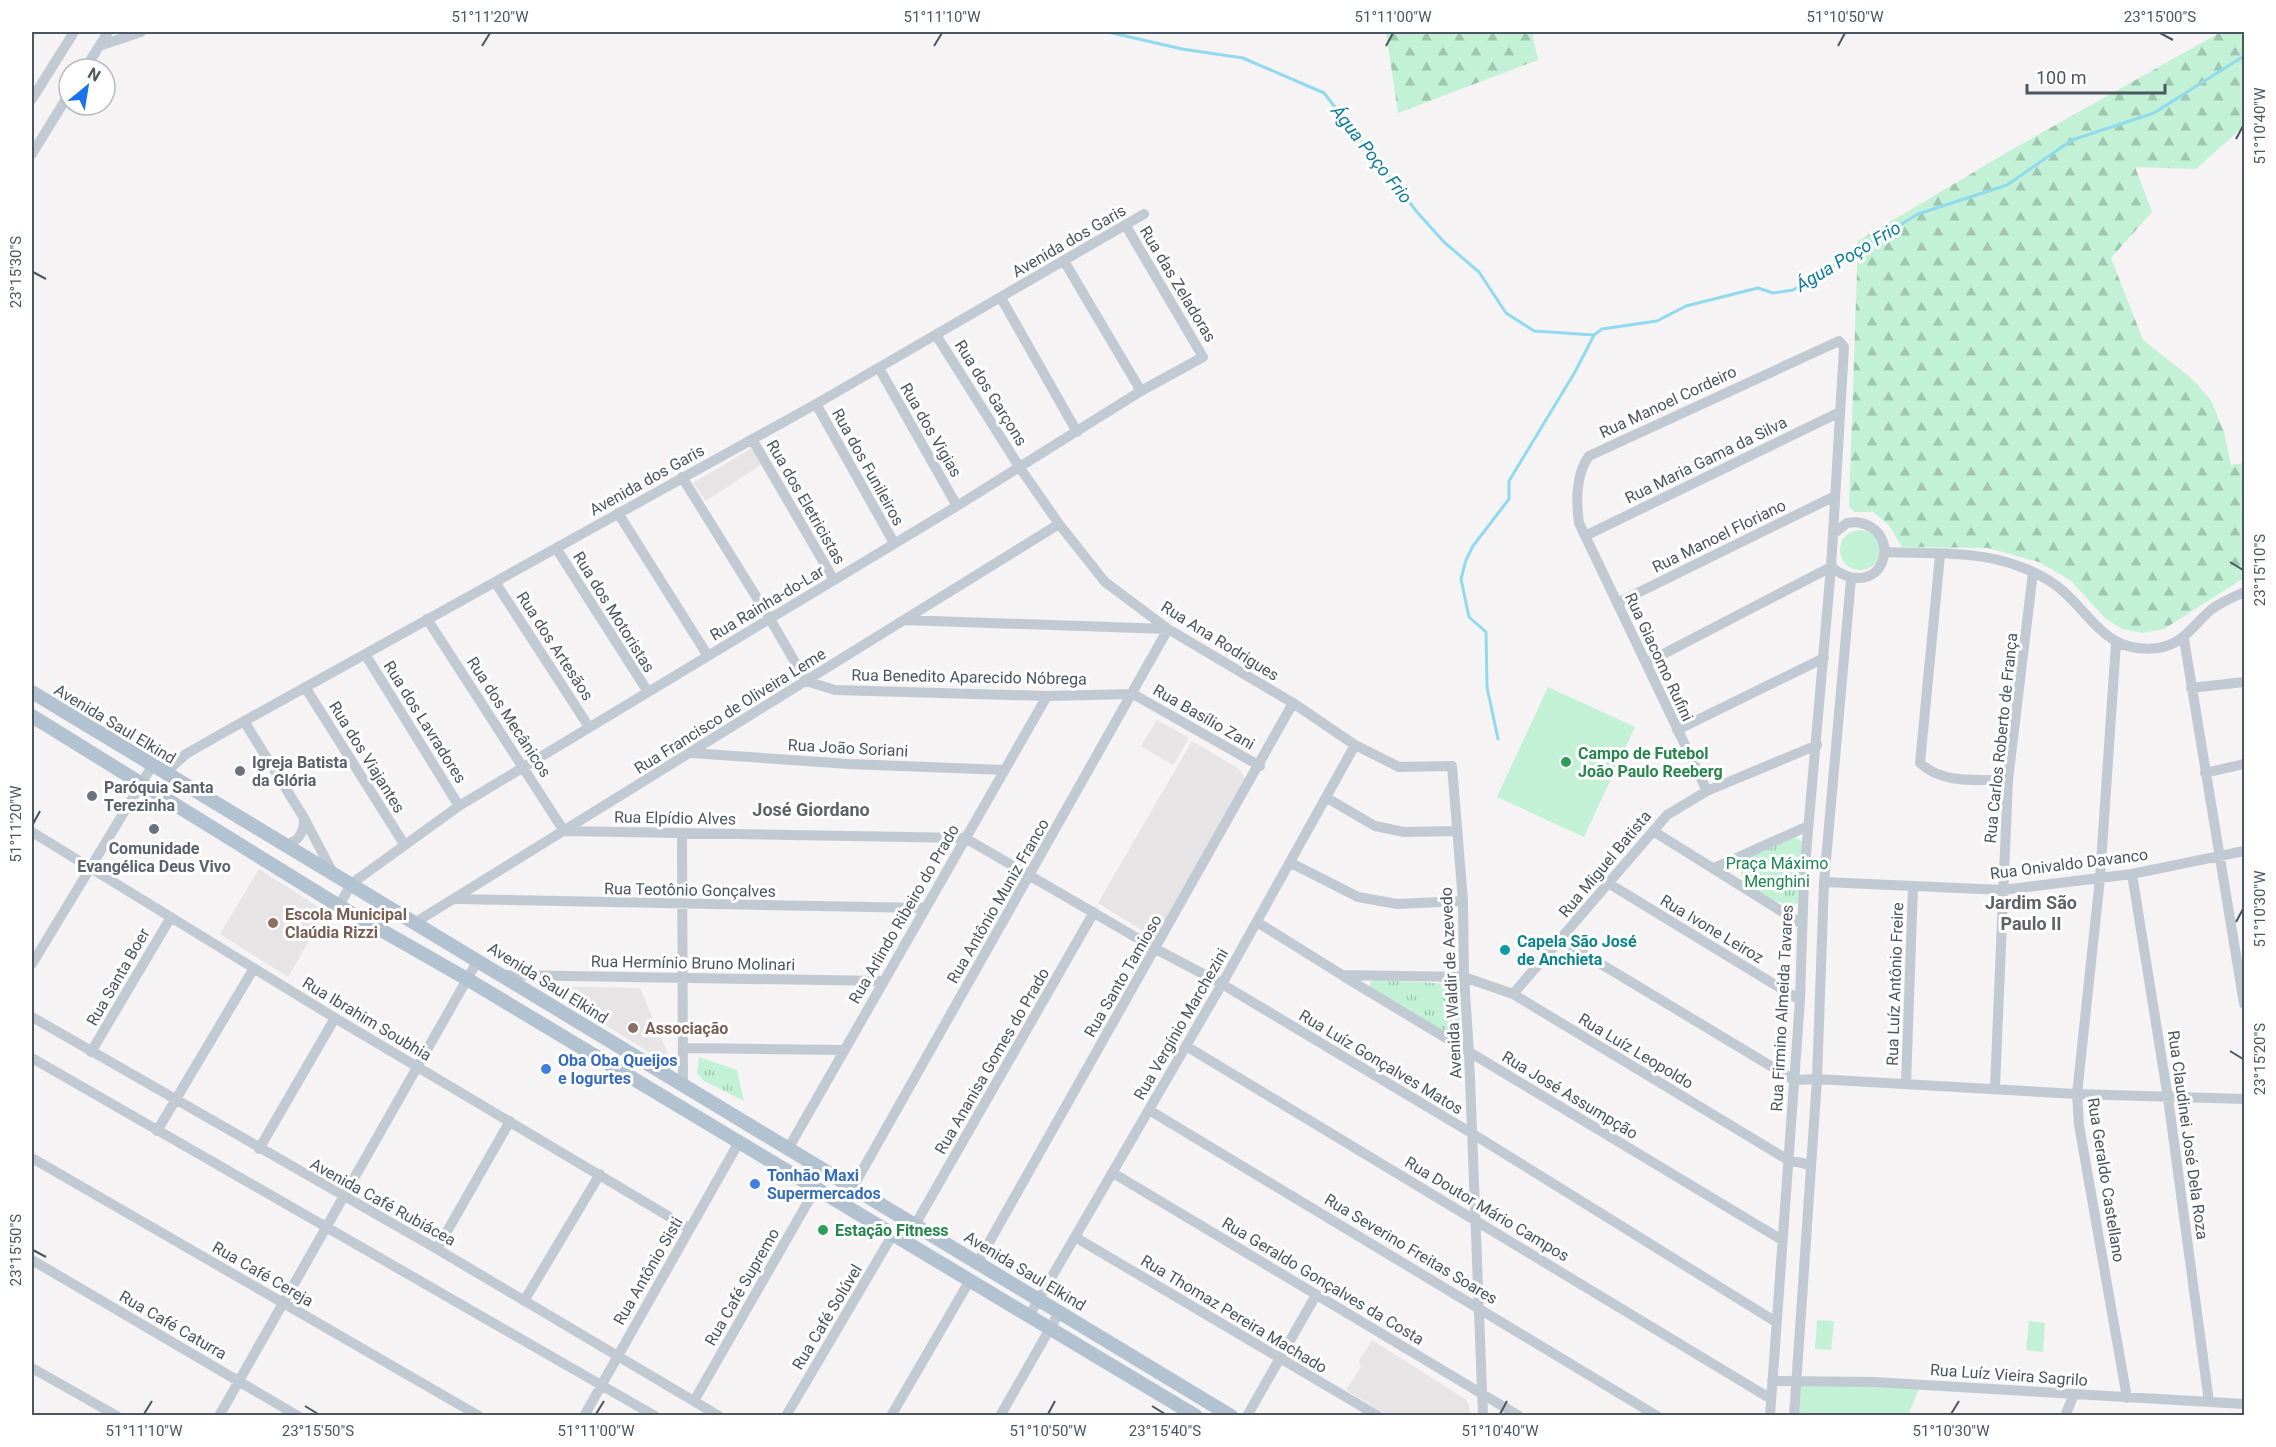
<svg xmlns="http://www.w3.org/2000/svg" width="2276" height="1447" viewBox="0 0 2276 1447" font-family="Roboto,sans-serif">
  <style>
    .education { fill: #e6e4e5 }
    .grass { fill: #c3f1d5 }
    .forest { fill: url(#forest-firs) }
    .park { fill: url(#park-tufts) }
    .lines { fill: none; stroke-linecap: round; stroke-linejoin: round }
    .stream { stroke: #90daee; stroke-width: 3 }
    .minor { stroke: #c1cad2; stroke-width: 10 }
    .major { stroke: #b3c2d1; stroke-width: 14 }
    .ticks { fill: none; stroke: #4a5661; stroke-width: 2 }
    .leisure-dot { fill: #2e9e5b; stroke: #fff; stroke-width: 2 }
    .worship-dot { fill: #6b7280; stroke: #fff; stroke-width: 2 }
    .education-dot { fill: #8d6e63; stroke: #fff; stroke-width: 2 }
    .culture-dot { fill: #0f9aa8; stroke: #fff; stroke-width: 2 }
    .shop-dot { fill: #3f7fe0; stroke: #fff; stroke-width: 2 }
    .labels { text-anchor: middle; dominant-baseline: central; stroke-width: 6; stroke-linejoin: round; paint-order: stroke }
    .street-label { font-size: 16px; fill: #4a5661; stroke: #fff }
    .leisure-label { font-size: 16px; font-weight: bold; fill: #27864d; stroke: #fff; text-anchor: start }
    .worship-label { font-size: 16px; font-weight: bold; fill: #5b616d; stroke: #fff; text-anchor: start }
    .park-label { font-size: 16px; fill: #17864f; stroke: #fff }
    .education-label { font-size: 16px; font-weight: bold; fill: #785e54; stroke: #fff; text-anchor: start }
    .culture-label { font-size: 16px; font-weight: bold; fill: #0d838f; stroke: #fff; text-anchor: start }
    .shop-label { font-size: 16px; font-weight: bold; fill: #366cbe; stroke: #fff; text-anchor: start }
    .water-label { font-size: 18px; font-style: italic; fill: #0c7c9b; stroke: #fff }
    .neighbourhood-label { font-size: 18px; font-weight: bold; fill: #5f6368; stroke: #fff }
    .neatline { fill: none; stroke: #4a5661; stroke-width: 2 }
    .ticks-label { font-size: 15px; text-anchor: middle; fill: #4a5661 }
  </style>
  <defs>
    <pattern id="forest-firs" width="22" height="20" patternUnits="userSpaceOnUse" patternTransform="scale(1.5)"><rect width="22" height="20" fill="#c3f1d5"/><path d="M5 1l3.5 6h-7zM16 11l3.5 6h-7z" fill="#a0c6b0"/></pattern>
    <pattern id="park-tufts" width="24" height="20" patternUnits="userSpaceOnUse" patternTransform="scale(1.5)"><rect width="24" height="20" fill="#c3f1d5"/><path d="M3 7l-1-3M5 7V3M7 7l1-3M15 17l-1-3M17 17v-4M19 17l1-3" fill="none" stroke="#a0c6b0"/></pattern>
  </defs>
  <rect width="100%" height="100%" fill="#f5f3f3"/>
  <path class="education" d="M752,448L762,464L706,501L693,483Z
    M1157,720L1189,738L1173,765L1141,746Z
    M1192,741L1239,769L1247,780L1156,939L1098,903Z
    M259,869L326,912L288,977L220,934Z
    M544,986L640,988L674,1068Z
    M1372,1340L1465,1399L1468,1403L1471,1415H1387L1346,1390L1361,1367L1359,1361Z"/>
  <path class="grass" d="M1840 550a20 20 0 1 1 40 0a20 20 0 1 1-40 0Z
    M1548,687L1635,727L1584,837L1497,797Z
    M1817,1320L1834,1321L1831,1350L1815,1349Z
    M2029,1321L2045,1323L2043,1352L2026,1350Z
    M1801,1384L1920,1387L1908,1415L1798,1416Z"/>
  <path class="forest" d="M1386,32H1532L1538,60L1398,113Z
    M2221,32H2244V126L2196,169L2135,167L2152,212L2111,258L2143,340L2191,378L2211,400L2224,432L2231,465L2244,463V578L2164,629L2143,633L2122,629L2105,618L2070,580L2039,562L1988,548L1902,547L1889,525L1873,512H1855L1849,507L1858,241L2006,153Z"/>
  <path class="park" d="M1795,837L1803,842L1800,902L1792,906C1773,902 1727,884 1745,859Z
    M1374,980L1453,984L1459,992L1460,1026L1455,1032L1447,1035L1370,987V982Z
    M699,1057L737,1070L744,1101L704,1081L697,1073Z"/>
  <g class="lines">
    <path class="stream" d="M1108,32L1182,49L1243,58L1324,93L1417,212L1444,242L1479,272L1506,313L1534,331L1594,335L1602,329L1657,321L1686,306L1758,288L1773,293L1793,290L1918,214L2007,185L2072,140L2154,113L2244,56
      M1498,739L1487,687L1486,632L1469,617L1461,579L1466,560L1473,546L1509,499V481L1575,372L1594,335"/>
    <path class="minor" d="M99,46L141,32
      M85,69L108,32
      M32,99L74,32
      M32,154L69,94
      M1064,261L1141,391
      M1001,298L1077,432
      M936,335L1020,468L1059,524L1105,582L1168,629L1293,703L1355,745L1399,767L1452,766L1463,901L1464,977L1469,1053L1483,1416
      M879,368L957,506
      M816,404L894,543
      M752,439L834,580
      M682,477L770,619L806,681L835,690L1047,696L1133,694L1260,766
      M618,513L708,656
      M1856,522C1908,530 1882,606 1831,567L1833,534L1847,523Z
      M1585,536L1840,412
      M556,548L648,692
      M1885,552C1929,554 1979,550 2021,567C2037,573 2052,581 2064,592C2095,620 2108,654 2158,648C2184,644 2193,625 2212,609C2221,602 2234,597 2244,592
      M1940,555L1920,763C1943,785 1979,779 2008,780
      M495,582L589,727
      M1617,603L1835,496
      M427,619L564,831L965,838L1156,949L1222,984L1473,1134L1776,1322
      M2184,639L2244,1004
      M2116,643L2100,878L2077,1094L2079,1125L2127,1398
      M365,654L459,806
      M1646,663L1831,567
      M305,687L404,844
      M2191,688L2244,682
      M244,721L304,818L333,873
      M1677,730L1824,658
      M691,753L849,764L1005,770
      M165,773L186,754L221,734L816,404L1144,214
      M2205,773L2244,764
      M1707,791L1579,523C1576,501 1576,474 1589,456L1839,341L1844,347L1833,534
      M1327,798L1375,826L1404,832L1457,831
      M1653,831L1802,924
      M32,832L335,1018L690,1229
      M682,834L683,1086
      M284,845C299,842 304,833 304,818
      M1291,863L1358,897L1397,904L1463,901
      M1714,868L1808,826
      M2132,874L2168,1098L2209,1402
      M1824,882L2003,890L2132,874L2244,851
      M1608,883L1800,1000
      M455,899L925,908
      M339,906L351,884L459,806L957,506L1141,391L1203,357L1126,226
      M416,922L1059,524
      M1257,922L1342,975L1464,977L1513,994L1788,1160L1811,1165
      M1561,940L1794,1080L1817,1079L2077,1094L2244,1099
      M32,964L152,766
      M504,975L882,981
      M1343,976L1782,1240
      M1513,994L1667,815L1707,791L1817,745
      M32,1017L437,1249L719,1416
      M1186,1046L1771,1399
      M683,1048L843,1050
      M91,1052L171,917
      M32,1058L655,1416
      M1906,1084L1913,886
      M1995,1087L2008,780L2033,572
      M1149,1110L1657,1416
      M157,1131L254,968
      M259,1149L335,1018
      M788,1149L1047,696
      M32,1158L479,1416
      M1113,1173L1519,1416
      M853,1187L1168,629L904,620
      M915,1225L1094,912
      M1075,1237L1378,1416
      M437,1249L510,1121
      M32,1260L298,1416
      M978,1262L1293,703
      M524,1301L600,1174
      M1029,1316L1222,984L1355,745
      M32,1368L117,1416
      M1772,1381L1874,1382L2244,1404
      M694,1401L816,1188
      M219,1416L478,960
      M584,1416L739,1142
      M786,1416L893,1234
      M891,1416L970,1280
      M1000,1416L1060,1311
      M1247,1416L1316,1295
      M1770,1416L1800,1000L1804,877L1831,567
      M1794,1416L1817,1079L1824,882L1851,579
      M2065,1416L2074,1394"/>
    <path class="major" d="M32,692L1231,1416
      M32,716L339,906L467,979L1196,1416"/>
  </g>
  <path class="ticks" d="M2160,33L2173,40M482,46L490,33M934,46L942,33M1386,46L1393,33M1838,46L1845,33M2236,139L2243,126M33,272L46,279M2230,562L2243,570M33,824L40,811M2236,922L2243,909M2230,1051L2243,1059M33,1250L46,1257M305,1406L318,1414M1152,1406L1165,1414M144,1414L152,1401M596,1414L604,1401M1048,1414L1055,1401M1500,1414L1507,1401M1951,1414L1959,1401"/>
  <g class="leisure-dot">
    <circle cx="1566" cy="762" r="6"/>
    <circle cx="823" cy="1230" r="6"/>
  </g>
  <g class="worship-dot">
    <circle cx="240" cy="771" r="6"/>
    <circle cx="92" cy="796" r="6"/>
    <circle cx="154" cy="829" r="6"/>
  </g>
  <g class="education-dot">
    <circle cx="273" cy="923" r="6"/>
    <circle cx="633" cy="1028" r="6"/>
  </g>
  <circle class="culture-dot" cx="1505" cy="950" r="6"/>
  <g class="shop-dot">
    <circle cx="546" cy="1069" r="6"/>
    <circle cx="755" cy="1184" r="6"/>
  </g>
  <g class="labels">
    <g class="street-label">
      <text transform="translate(1069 241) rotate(-30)">Avenida dos Garis</text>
      <text transform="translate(1178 284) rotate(59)">Rua das Zeladoras</text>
      <text transform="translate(991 393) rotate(58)">Rua dos Garçons</text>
      <text transform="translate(1668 402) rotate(-25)">Rua Manoel Cordeiro</text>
      <text transform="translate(931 430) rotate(60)">Rua dos Vigias</text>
      <text transform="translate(1706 460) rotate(-26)">Rua Maria Gama da Silva</text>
      <text transform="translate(868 467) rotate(61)">Rua dos Funileiros</text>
      <text transform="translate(647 480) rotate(-29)">Avenida dos Garis</text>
      <text transform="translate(806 502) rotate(60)">Rua dos Eletricistas</text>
      <text transform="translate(1719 536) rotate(-26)">Rua Manoel Floriano</text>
      <text transform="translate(767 603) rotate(-31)">Rua Rainha-do-Lar</text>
      <text transform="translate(614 612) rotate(58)">Rua dos Motoristas</text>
      <text transform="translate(1220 641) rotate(32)">Rua Ana Rodrigues</text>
      <text transform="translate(555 646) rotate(57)">Rua dos Artesãos</text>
      <text transform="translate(1659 657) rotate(65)">Rua Giacomo Rufini</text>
      <text transform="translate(969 677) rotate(1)">Rua Benedito Aparecido Nóbrega</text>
      <text transform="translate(730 711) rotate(-32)">Rua Francisco de Oliveira Leme</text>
      <text transform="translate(509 717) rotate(57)">Rua dos Mecânicos</text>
      <text transform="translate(1204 717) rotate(30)">Rua Basílio Zani</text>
      <text transform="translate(425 722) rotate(58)">Rua dos Lavradores</text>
      <text transform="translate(115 724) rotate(31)">Avenida Saul Elkind</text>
      <text transform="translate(2001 738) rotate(-84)">Rua Carlos Roberto de França</text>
      <text transform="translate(848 748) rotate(3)">Rua João Soriani</text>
      <text transform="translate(367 757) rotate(58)">Rua dos Viajantes</text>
      <text transform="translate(675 818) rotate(1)">Rua Elpídio Alves</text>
      <text transform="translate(1605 864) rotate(-50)">Rua Miguel Batista</text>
      <text transform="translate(2069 864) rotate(-7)">Rua Onivaldo Davanco</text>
      <text transform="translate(690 890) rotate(1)">Rua Teotônio Gonçalves</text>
      <text transform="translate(998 901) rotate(-60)">Rua Antônio Muniz Franco</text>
      <text transform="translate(904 914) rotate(-60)">Rua Arlindo Ribeiro do Prado</text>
      <text transform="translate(1712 929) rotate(31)">Rua Ivone Leiroz</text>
      <text transform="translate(693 963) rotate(1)">Rua Hermínio Bruno Molinari</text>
      <text transform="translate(1123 976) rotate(-60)">Rua Santo Tamioso</text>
      <text transform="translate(118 977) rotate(-60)">Rua Santa Boer</text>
      <text transform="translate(548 983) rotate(32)">Avenida Saul Elkind</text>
      <text transform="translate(1451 983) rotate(-93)">Avenida Waldir de Azevedo</text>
      <text transform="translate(1895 984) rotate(-88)">Rua Luíz Antônio Freire</text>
      <text transform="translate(1782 1008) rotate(-87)">Rua Firmino Almeida Tavares</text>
      <text transform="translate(367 1019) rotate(31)">Rua Ibrahim Soubhia</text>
      <text transform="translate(1181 1024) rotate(-60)">Rua Vergínio Marchezini</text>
      <text transform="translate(1636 1051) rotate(31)">Rua Luíz Leopoldo</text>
      <text transform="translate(992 1061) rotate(-60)">Rua Ananisa Gomes do Prado</text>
      <text transform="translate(1381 1062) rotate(31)">Rua Luíz Gonçalves Matos</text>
      <text transform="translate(1570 1095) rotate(31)">Rua José Assumpção</text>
      <text transform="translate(2188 1135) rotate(82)">Rua Claudinei José Dela Roza</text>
      <text transform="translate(2106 1180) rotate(81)">Rua Geraldo Castellano</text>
      <text transform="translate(383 1202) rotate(29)">Avenida Café Rubiácea</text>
      <text transform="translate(1487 1209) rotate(31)">Rua Doutor Mário Campos</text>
      <text transform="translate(1411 1249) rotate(31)">Rua Severino Freitas Soares</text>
      <text transform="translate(648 1271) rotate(-60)">Rua Antônio Sisti</text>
      <text transform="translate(1025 1271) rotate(31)">Avenida Saul Elkind</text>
      <text transform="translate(263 1274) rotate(30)">Rua Café Cereja</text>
      <text transform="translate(1323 1281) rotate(31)">Rua Geraldo Gonçalves da Costa</text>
      <text transform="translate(742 1287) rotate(-60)">Rua Café Supremo</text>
      <text transform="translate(1234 1314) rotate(31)">Rua Thomaz Pereira Machado</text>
      <text transform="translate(827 1317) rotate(-59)">Rua Café Solúvel</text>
      <text transform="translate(173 1325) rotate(30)">Rua Café Caturra</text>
      <text transform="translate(2009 1375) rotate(4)">Rua Luíz Vieira Sagrilo</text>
    </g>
    <g class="leisure-label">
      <text x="1578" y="753">Campo de Futebol<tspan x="1578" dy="18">João Paulo Reeberg</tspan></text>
      <text x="835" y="1230">Estação Fitness</text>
    </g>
    <g class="worship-label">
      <text x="252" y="762">Igreja Batista<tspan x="252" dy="18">da Glória</tspan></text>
      <text x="104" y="787">Paróquia Santa<tspan x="104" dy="18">Terezinha</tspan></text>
      <text x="154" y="848" text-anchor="middle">Comunidade<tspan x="154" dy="18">Evangélica Deus Vivo</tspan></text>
    </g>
    <g class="park-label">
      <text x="1777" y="863">Praça Máximo<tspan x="1777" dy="18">Menghini</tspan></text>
    </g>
    <g class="education-label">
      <text x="285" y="914">Escola Municipal<tspan x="285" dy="18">Claúdia Rizzi</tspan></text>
      <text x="645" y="1028">Associação</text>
    </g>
    <g class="culture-label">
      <text x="1517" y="941">Capela São José<tspan x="1517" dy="18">de Anchieta</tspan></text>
    </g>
    <g class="shop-label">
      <text x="558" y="1060">Oba Oba Queijos<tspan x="558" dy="18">e Iogurtes</tspan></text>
      <text x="767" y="1175">Tonhão Maxi<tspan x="767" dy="18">Supermercados</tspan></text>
    </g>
    <g class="water-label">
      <text transform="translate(1372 154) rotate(52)">Água Poço Frio</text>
      <text transform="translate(1848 256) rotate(-31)">Água Poço Frio</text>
    </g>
    <g class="neighbourhood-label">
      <text x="811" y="809">José Giordano</text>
      <text x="2031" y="902">Jardim São<tspan x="2031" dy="21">Paulo II</tspan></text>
    </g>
  </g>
  <rect width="2276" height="1447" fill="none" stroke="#ffffff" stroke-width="66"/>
  <g transform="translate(87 87) rotate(30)"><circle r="28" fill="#ffffff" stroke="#b7bbc0" stroke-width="1.5"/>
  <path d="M0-4.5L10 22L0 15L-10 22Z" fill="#1a73e8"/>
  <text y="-9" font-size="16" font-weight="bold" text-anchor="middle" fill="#4a5661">N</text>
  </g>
  <path d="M2027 84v9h138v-9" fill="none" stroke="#4a5661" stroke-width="3"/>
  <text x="2036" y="84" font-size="18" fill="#4a5661" stroke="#ffffff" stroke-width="4.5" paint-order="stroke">100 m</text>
  <rect x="33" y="33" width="2210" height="1381" class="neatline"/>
  <g class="ticks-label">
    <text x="490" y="22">51°11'20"W</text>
    <text x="942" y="22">51°11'10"W</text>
    <text x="1393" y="22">51°11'00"W</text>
    <text x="1845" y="22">51°10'50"W</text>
    <text x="2160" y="22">23°15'00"S</text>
    <text transform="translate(2260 126) rotate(-90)" y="5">51°10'40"W</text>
    <text transform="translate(16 272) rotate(-90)" y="5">23°15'30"S</text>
    <text transform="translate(2260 570) rotate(-90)" y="5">23°15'10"S</text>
    <text transform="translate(16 824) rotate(-90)" y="5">51°11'20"W</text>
    <text transform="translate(2260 909) rotate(-90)" y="5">51°10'30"W</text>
    <text transform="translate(2260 1059) rotate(-90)" y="5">23°15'20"S</text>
    <text transform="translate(16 1250) rotate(-90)" y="5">23°15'50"S</text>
    <text x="144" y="1436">51°11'10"W</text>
    <text x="318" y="1436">23°15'50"S</text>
    <text x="596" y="1436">51°11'00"W</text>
    <text x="1048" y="1436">51°10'50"W</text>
    <text x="1165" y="1436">23°15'40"S</text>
    <text x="1500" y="1436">51°10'40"W</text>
    <text x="1951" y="1436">51°10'30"W</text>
  </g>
</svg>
